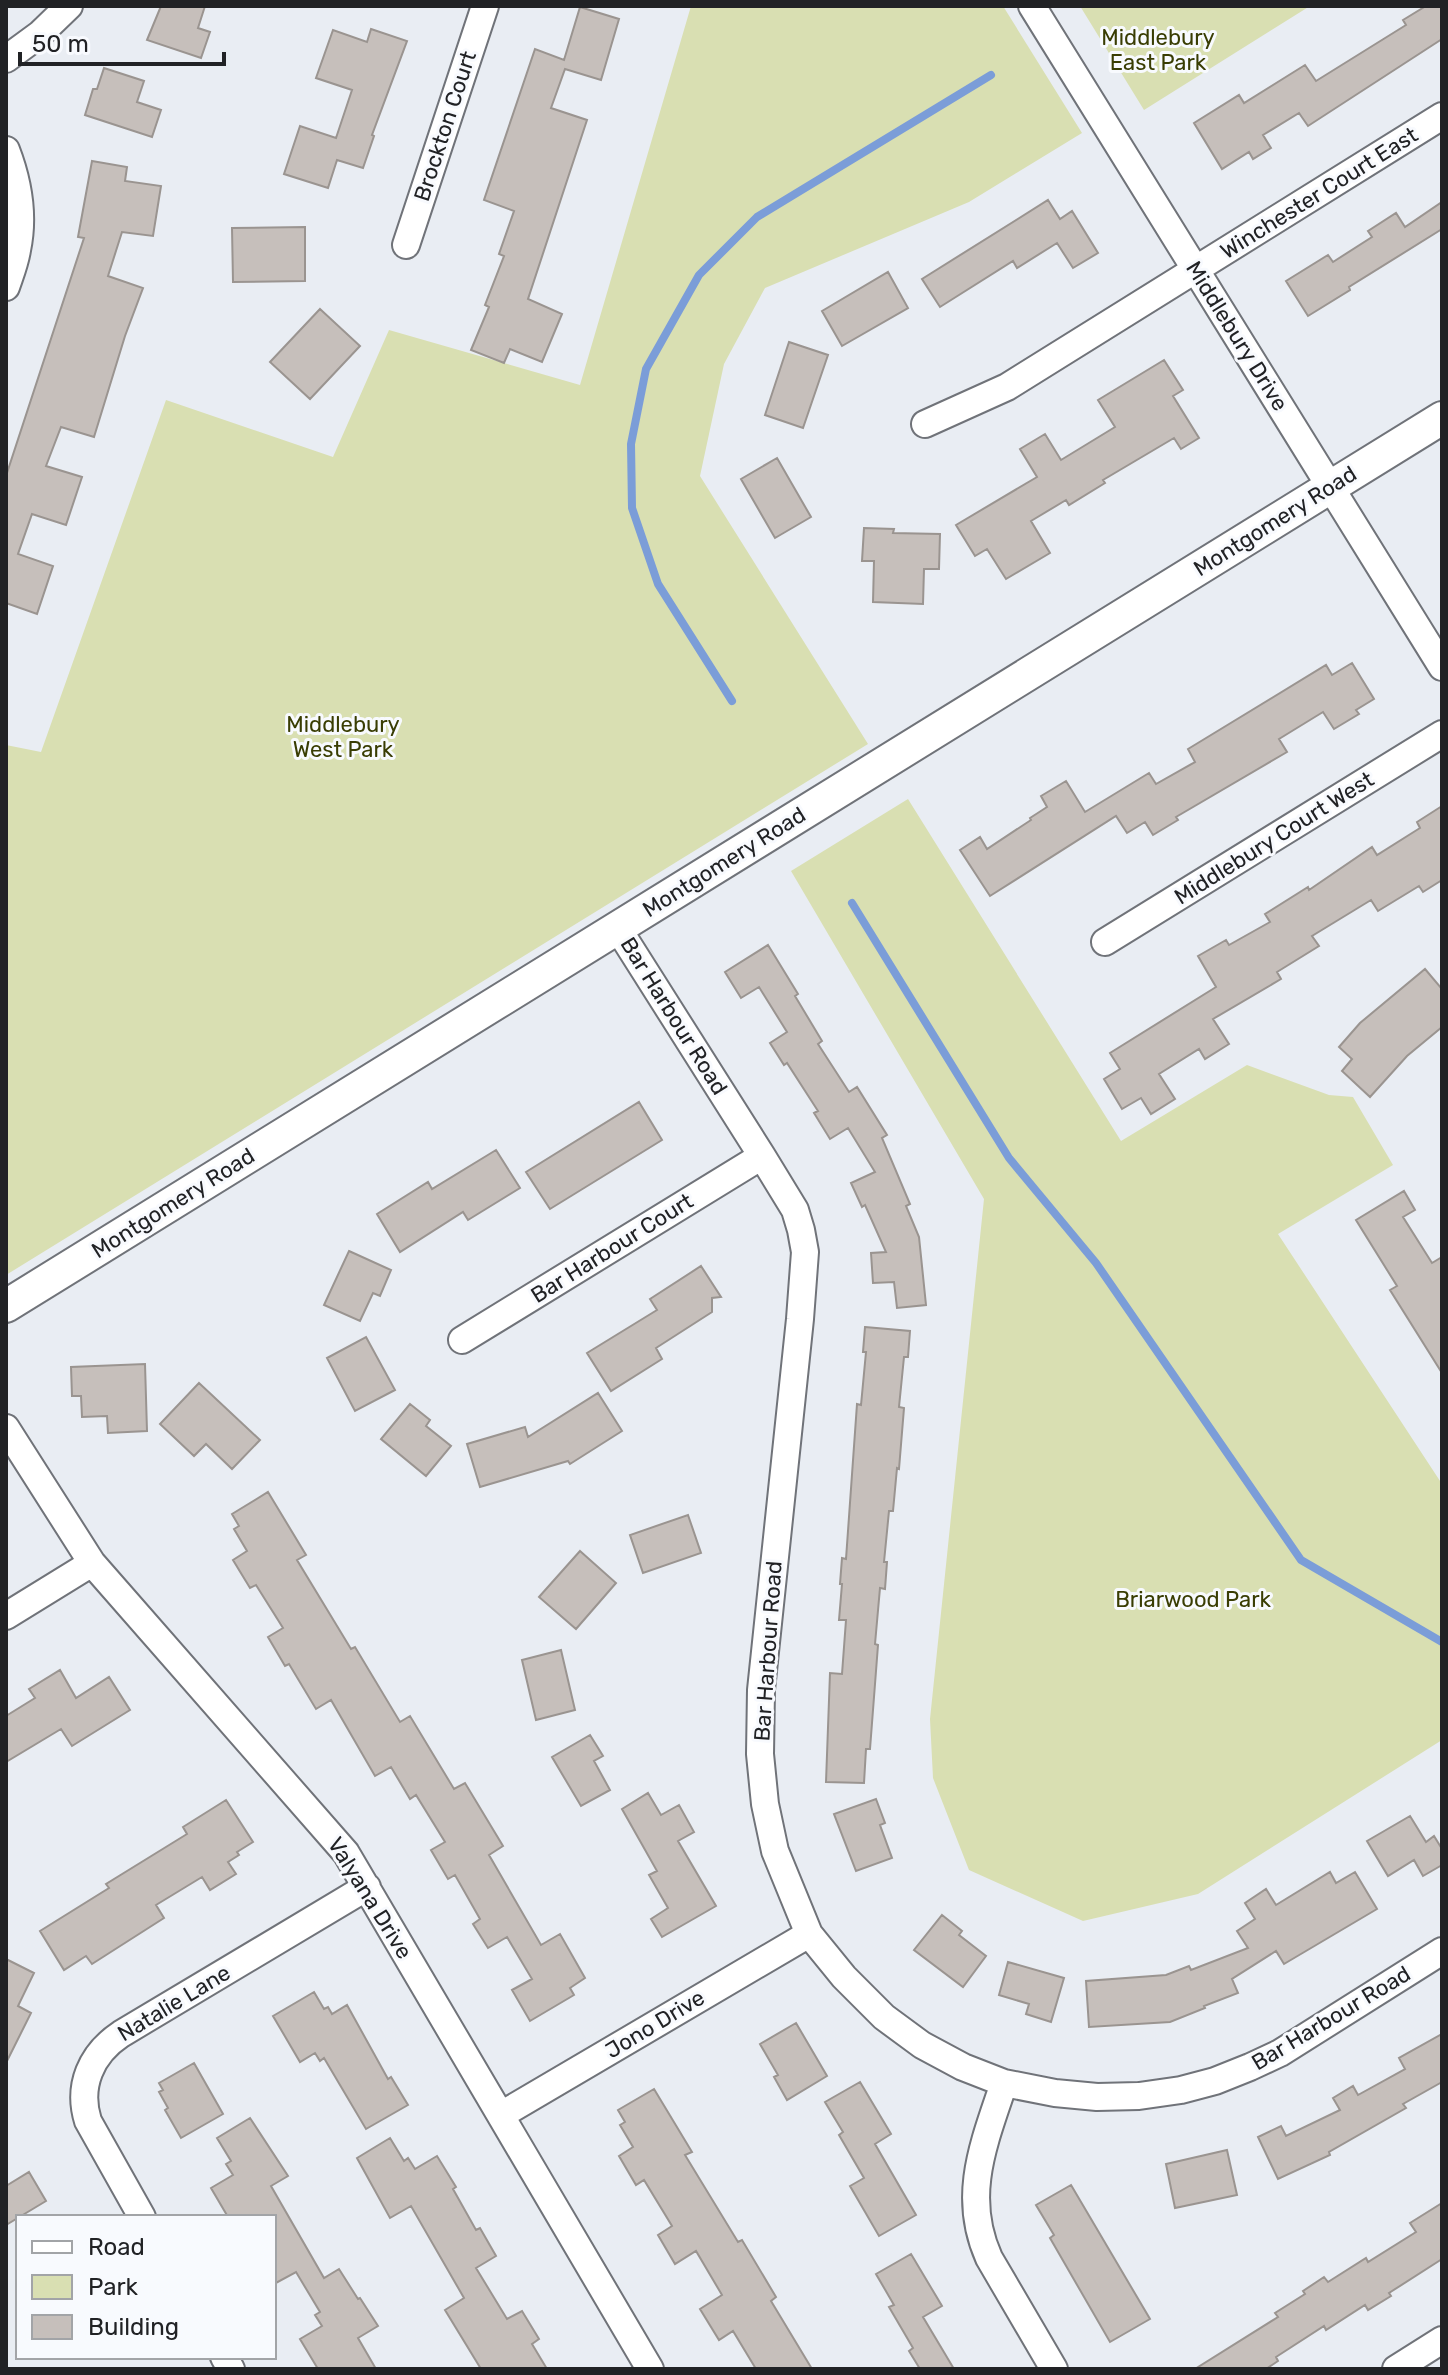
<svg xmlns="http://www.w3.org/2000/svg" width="1448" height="2375" viewBox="0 0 1448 2375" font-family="Rubik,sans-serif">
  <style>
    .green { fill: #d9dfb2 }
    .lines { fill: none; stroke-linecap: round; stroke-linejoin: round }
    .stream { stroke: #7b9dd8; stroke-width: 8 }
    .building { fill: #c6bfbb; stroke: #9a9490; stroke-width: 2 }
    .minor-casing { stroke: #707379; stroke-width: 30 }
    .tertiary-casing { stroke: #707379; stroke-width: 36 }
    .minor { stroke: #fff; stroke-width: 26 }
    .tertiary { stroke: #fff; stroke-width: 32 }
    .labels { text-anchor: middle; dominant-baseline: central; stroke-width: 6; stroke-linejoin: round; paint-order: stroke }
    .park-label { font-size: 22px; fill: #393d03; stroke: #f8fafe }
    .street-label { font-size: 22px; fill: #212225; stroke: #f8fafe }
  </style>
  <rect width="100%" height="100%" fill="#e9edf3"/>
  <path class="green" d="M691,6H1003L1082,133L969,202L765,288L724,364L700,476L868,744L6,1275V745L41,752L166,400L333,457L389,330L580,385Z
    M1080,6H1310L1144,110Z
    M908,799L1121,1141L1247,1065L1329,1095L1353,1097L1393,1165L1278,1234L1442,1484V1740L1198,1894L1083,1921L969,1870L933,1778L930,1719L984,1199L791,871Z"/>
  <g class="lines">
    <path class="stream" d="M732,701L658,584L632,508L631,444L646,369L699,275L757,217L991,75
      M852,903L1009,1158L1096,1263L1301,1560L1442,1642"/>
  </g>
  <path class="building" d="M161,6H205L198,28L210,32L201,58L147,40Z
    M1426,6H1442V39L1308,126L1299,113L1263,135L1271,148L1253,159L1249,152L1222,169L1194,123L1239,95L1244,103L1305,65L1316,81L1406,25L1403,20Z
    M580,7L619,19L601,80L565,69L551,108L587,120L528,299L562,314L542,362L510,349L504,363L471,350L489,307L485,305L504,256L499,254L514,211L484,200L535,49L564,60Z
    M371,29L407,41L372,135L374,136L363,168L337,160L328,188L284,174L300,126L336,138L352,90L316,78L333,30L367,42Z
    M104,68L144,81L137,102L161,110L152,137L85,115L93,89H97Z
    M92,161L127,167L125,181L161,186L153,236L122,232L108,276L143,288L125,336L94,437L61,427L46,466L82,477L66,525L32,514L18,554L53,566L37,614L6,603V476L84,238L78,237Z
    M1048,200L1060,219L1072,211L1098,253L1073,268L1057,243L1017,268L1013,261L940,307L922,279Z
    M1442,202V229L1349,287L1350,290L1308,316L1286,281L1328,255L1333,262L1372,237L1368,231L1396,213L1405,227Z
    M305,227V281L233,282L232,228Z
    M888,272L908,308L842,346L822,311Z
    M320,309L360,346L310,399L270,362Z
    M789,342L828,355L803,428L765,415Z
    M1164,360L1183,390L1173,396L1199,438L1181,449L1174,438L1103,480L1105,483L1069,505L1066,500L1031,521L1050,553L1006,579L987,549L975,556L956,525L1037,477L1020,449L1045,434L1061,460L1115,427L1098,400Z
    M777,458L811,517L775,538L741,479Z
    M864,528L894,529L893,533L940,534L939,569H924L923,604L873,602L874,561H862Z
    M1352,663L1374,699L1356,710L1359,714L1334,729L1323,712L1279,739L1287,752L1176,817L1178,820L1153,835L1145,822L1127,833L1116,816L990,896L960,850L980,837L987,849L1031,820L1030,818L1047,807L1041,796L1066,781L1085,812L1149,773L1156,784L1195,762L1188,749L1326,665L1332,675Z
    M1442,806V880L1423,892L1419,886L1378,911L1371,900L1312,936L1319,946L1277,972L1281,979L1213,1019L1229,1044L1205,1059L1199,1049L1159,1074L1175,1099L1151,1114L1141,1098L1122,1109L1104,1079L1120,1069L1110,1053L1216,987L1198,956L1226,940L1229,945L1270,922L1265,914L1308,887L1309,890L1372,847L1377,855L1420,828L1417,822Z
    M768,945L798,994L795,996L822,1041L818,1044L849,1092L857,1087L887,1135L882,1138L910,1204L906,1206L919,1237L926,1305L897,1308L894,1282L873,1283L871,1253L886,1252L865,1205L862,1207L851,1183L875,1172L848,1128L830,1139L814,1113L818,1111L787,1063L784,1065L770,1043L787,1032L759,987L741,998L725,972Z
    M1425,969L1442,989V1027L1407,1056L1370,1097L1342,1071L1352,1059L1339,1047L1360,1023Z
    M639,1102L662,1140L550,1209L526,1172Z
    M496,1150L520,1188L468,1220L463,1212L400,1252L377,1214L428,1182L432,1189Z
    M1404,1191L1415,1210L1403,1217L1432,1263L1442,1257V1373L1390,1290L1397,1286L1356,1220Z
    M349,1251L391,1270L380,1296L373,1293L360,1321L324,1305Z
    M701,1266L721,1297L712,1298V1312L656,1348L662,1359L611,1391L587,1353L657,1310L650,1299Z
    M865,1327L910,1331L908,1357H904L899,1407L904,1408L899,1469L897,1468L893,1511H889L884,1562H887L885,1589L880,1588L875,1644L878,1645L870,1749H866L864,1783L826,1782L830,1673L842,1674L846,1620H839L842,1584H840L842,1558L846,1559L857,1404L861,1405L866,1352H863Z
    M366,1337L395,1390L355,1411L327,1358Z
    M145,1364L147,1431L108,1433L107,1416L82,1417L81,1396H72L71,1367Z
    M199,1383L260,1440L232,1469L206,1444L194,1456L160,1424Z
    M598,1393L622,1431L570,1464L568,1461L480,1487L467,1444L525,1427L528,1437Z
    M410,1404L430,1420L426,1426L451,1446L426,1476L381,1439Z
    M268,1492L306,1555L297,1560L351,1649L355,1647L400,1722L410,1716L454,1789L465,1783L503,1846L489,1855L541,1945L560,1934L585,1978L570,1988L574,1995L530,2021L512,1990L532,1979L507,1937L488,1948L473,1924L480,1919L455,1875L448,1879L431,1850L445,1842L416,1795L410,1799L391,1767L375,1776L331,1700L316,1709L289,1664L285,1666L268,1637L283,1628L256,1585L250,1588L233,1560L247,1551L234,1529L239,1526L232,1514Z
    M688,1515L701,1553L643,1573L630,1535Z
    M580,1551L616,1583L576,1629L539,1597Z
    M561,1650L575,1710L536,1720L522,1660Z
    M60,1670L76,1698L109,1677L130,1710L72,1746L61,1729L6,1762V1716L35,1698L29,1689Z
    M590,1735L603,1756L594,1761L610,1790L581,1806L552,1757Z
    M648,1793L661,1815L679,1805L694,1832L678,1841L716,1906L662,1937L651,1919L668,1908L649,1875L657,1871L622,1809Z
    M876,1799L885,1823L880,1825L892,1858L856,1871L834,1814Z
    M226,1800L253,1842L237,1852L239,1855L228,1862L236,1874L210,1890L202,1877L156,1905L164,1918L92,1964L86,1956L64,1970L40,1931L109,1888L106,1884L187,1834L183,1827Z
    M1410,1816L1426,1842L1434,1836L1442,1849V1865L1423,1876L1414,1860L1388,1876L1367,1841Z
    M1330,1872L1336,1883L1355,1872L1377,1909L1284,1964L1276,1951L1232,1979L1238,1993L1204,2006L1205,2008L1170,2022L1089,2027L1086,1981L1166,1975L1189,1966L1191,1970L1248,1948L1237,1931L1255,1919L1245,1903L1266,1889L1276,1905Z
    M942,1915L962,1931L959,1935L986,1956L963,1987L914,1950Z
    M6,1959L34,1973L18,2006L31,2013L6,2063Z
    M1008,1962L1064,1978L1051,2022L1026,2014L1029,2004L999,1995Z
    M314,1992L324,2009L328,2007L332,2014L347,2005L388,2079L391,2077L408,2105L366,2129L324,2058L320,2061L315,2053L300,2062L273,2016Z
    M796,2023L827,2076L787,2100L774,2077L778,2075L760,2044Z
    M1442,2034V2082L1403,2104L1406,2108L1329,2152L1330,2155L1278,2179L1258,2137L1281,2126L1286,2136L1340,2110L1333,2098L1353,2086L1358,2095L1405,2069L1399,2058Z
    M194,2063L223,2114L181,2138L165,2110L168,2108L159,2092L163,2090L159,2083Z
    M860,2082L891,2134L875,2144L916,2215L879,2236L850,2186L864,2178L839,2135L843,2132L825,2102Z
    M654,2089L692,2152L685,2155L738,2242L742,2240L776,2297L771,2301L812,2369H756L733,2331L719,2340L700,2309L722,2295L696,2251L675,2264L658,2235L672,2226L644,2180L636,2185L619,2156L633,2147L620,2125L625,2122L618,2110Z
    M250,2118L288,2176L271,2186L324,2278L339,2269L358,2299L360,2298L378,2326L358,2338L376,2369H318L300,2339L322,2326L315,2315L320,2312L296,2272L274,2284V2217H228L211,2188L233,2175L226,2164L231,2161L217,2138Z
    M390,2138L404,2161L408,2158L415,2169L437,2156L456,2187L453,2189L476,2230L480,2228L496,2256L476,2268L507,2319L522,2311L539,2339L532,2344L547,2369H481L445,2310L464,2298L411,2206L390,2218L357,2158Z
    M1227,2150L1237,2195L1175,2208L1166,2164Z
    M29,2172L46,2201L6,2225V2186Z
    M1071,2185L1150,2319L1110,2342L1050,2238L1054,2235L1036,2205Z
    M1442,2203V2259L1389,2293L1391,2296L1368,2310L1365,2305L1326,2330L1324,2326L1276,2357L1278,2361L1266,2369H1195L1278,2317L1275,2313L1305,2294L1303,2291L1324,2277L1328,2282L1366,2258L1368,2262L1416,2232L1410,2223Z
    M911,2254L942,2306L923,2317L954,2369H920L909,2351L913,2348L889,2307L894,2305L876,2274Z"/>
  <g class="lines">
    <defs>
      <path id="minor" d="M1032,6L1442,667
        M6,59L40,34L69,6
        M6,150C18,181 24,217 17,250C15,263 10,275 6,287
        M406,245L485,6
        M925,424L1007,387L1442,116
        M617,927L762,1156L795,1210L801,1230L805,1252L800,1319L761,1690L760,1754L765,1804L775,1851L809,1934L844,1977L884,2017L922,2045L963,2067L1004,2083L1055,2093L1097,2097L1139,2096L1181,2090L1215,2081L1250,2067L1280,2053L1442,1951
        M1105,942L1442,734
        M462,1340L762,1156
        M6,1428L92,1563L346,1853L650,2369
        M6,1616L92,1563
        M1004,2083C984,2143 961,2196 989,2258L1054,2369
        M501,2115L809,1934
        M142,2217L88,2121C77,2086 91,2054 121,2034L367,1887
        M224,2357L231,2369
        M1396,2369L1442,2340"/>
      <path id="tertiary" d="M6,1306L1442,418"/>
    </defs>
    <use href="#minor" class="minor-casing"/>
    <use href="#tertiary" class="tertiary-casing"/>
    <use href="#minor" class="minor"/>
    <use href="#tertiary" class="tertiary"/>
  </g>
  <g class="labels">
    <g class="park-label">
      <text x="1158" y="37">Middlebury<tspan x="1158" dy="25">East Park</tspan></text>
      <text x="343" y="724">Middlebury<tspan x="343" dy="25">West Park</tspan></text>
      <text x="1193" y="1599">Briarwood Park</text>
    </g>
    <g class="street-label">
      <text transform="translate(445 126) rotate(-72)">Brockton Court</text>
      <text transform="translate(1319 193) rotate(-32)">Winchester Court East</text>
      <text transform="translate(1237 336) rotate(58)">Middlebury Drive</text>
      <text transform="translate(1275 521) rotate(-32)">Montgomery Road</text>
      <text transform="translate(1274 838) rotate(-32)">Middlebury Court West</text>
      <text transform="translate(724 862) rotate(-32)">Montgomery Road</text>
      <text transform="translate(674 1016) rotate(58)">Bar Harbour Road</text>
      <text transform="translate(173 1203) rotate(-32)">Montgomery Road</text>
      <text transform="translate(612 1248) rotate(-32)">Bar Harbour Court</text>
      <text transform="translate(768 1651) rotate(-86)">Bar Harbour Road</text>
      <text transform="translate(370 1898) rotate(58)">Valyana Drive</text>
      <text transform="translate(174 2003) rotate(-31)">Natalie Lane</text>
      <text transform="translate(1331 2018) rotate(-31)">Bar Harbour Road</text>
      <text transform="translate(655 2024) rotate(-31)">Jono Drive</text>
    </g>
  </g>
  <rect width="1448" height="2375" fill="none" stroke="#212225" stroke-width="16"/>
  <rect x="16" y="2215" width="260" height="144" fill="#f8fafe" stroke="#a2a4a7" stroke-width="2"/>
  <rect x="32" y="2241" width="40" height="12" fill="#ffffff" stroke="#a2a4a7" stroke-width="2"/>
  <text x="88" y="2255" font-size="24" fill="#212225">Road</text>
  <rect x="32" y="2275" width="40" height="24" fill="#d9dfb2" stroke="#a2a4a7" stroke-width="2"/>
  <text x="88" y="2295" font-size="24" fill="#212225">Park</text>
  <rect x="32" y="2315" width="40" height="24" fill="#c6bfbb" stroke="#a2a4a7" stroke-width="2"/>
  <text x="88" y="2335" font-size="24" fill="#212225">Building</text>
  <path d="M20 52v12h204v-12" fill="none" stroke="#212225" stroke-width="4"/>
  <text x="32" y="52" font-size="24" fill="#212225" stroke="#f8fafe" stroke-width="6" paint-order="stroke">50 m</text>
</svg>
